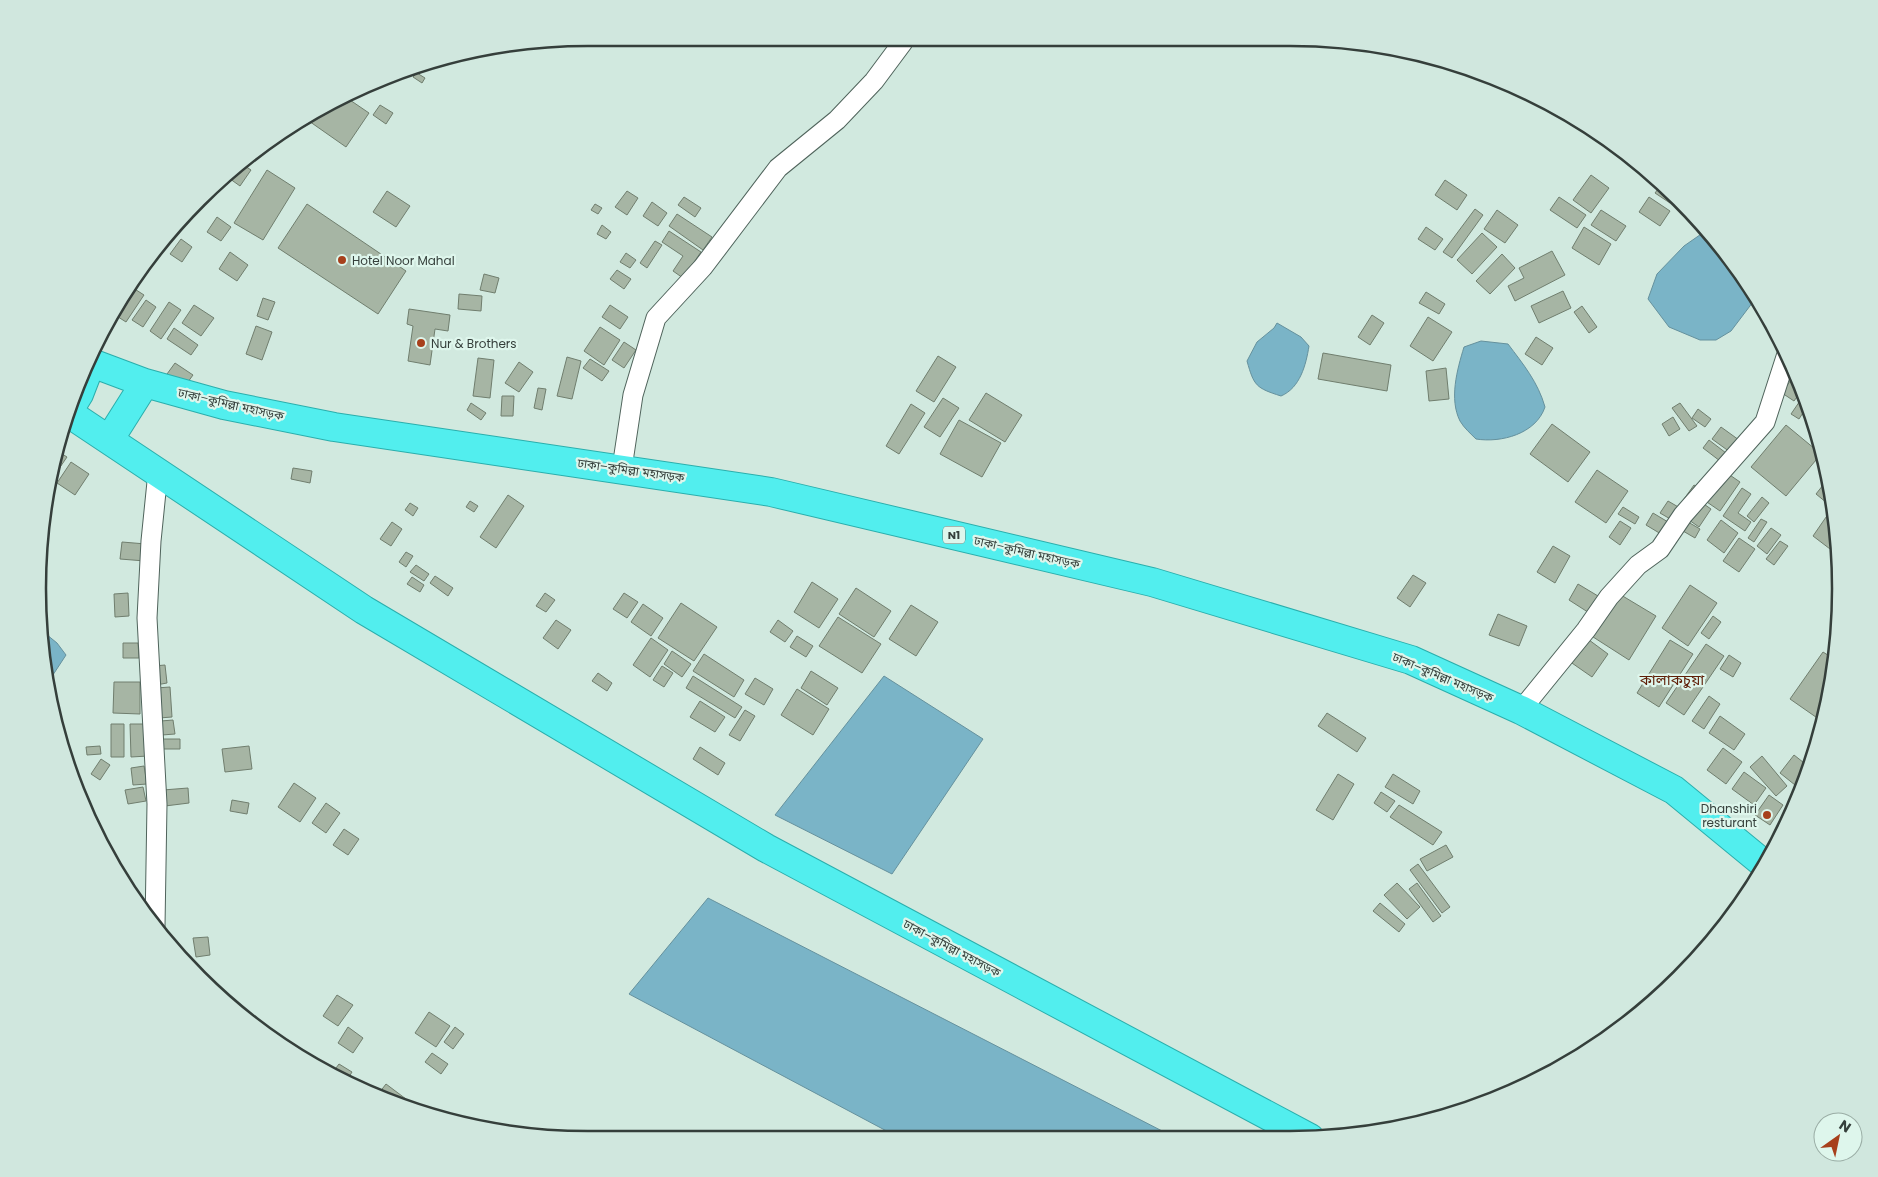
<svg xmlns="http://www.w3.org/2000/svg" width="1878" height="1177" viewBox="0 0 1878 1177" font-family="Poppins,'Noto Sans Bengali',sans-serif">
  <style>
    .water { fill: #7ab4c7; stroke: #65919d }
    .building { fill: #a6b5a4; stroke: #707e6e }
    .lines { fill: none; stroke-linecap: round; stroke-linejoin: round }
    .minor-casing { stroke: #4f635b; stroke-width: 21 }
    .trunk-casing { stroke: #2baeac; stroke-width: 30 }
    .minor { stroke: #fff; stroke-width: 19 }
    .trunk { stroke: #52eeee; stroke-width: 28 }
    .poi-dot { fill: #a7401c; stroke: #def6ec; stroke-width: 2 }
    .labels { text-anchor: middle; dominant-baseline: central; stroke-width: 4.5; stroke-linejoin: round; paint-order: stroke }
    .shield { fill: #def6ec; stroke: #687670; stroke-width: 1 }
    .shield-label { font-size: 11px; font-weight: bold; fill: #353f3b }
    .poi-label { font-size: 12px; fill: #353f3b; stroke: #def6ec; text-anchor: start }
    .street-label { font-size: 12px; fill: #353f3b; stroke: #def6ec }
    .quarter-label { font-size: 15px; fill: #5f1e07; stroke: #def6ec }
    .rim { fill: none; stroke: #353f3b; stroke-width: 2.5 }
  </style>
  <rect width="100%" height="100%" fill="#d1e9df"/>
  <path class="water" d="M1707,230L1756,298L1731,331L1716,340H1700L1669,327L1648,299L1657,274L1684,246Z
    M1277,323L1301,337L1309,346C1306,365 1300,388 1281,396C1256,388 1254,386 1247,361L1257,342L1274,328Z
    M1481,341L1508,344C1523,364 1538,382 1545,407C1536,434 1501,443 1476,439C1471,434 1464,428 1460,421C1449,399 1457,370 1464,347Z
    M41,630L57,643L66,655L47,684L42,660Z
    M884,676L983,739L892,874L775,815Z
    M708,898L1168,1134L1166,1138L896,1136L629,994Z"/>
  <path class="building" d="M417,73L425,78L422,83L413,77Z
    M347,98L369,113L346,147L306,119Z
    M380,105L393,113L386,124L373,115Z
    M242,164L251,170L240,186L226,176Z
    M267,170L295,188L263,240L234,223Z
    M1591,175L1609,188L1591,213L1573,200Z
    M1445,180L1467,195L1457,210L1435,195Z
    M1661,185L1674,198L1670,203L1655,193Z
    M387,191L410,206L396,227L373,212Z
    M627,191L638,198L627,215L615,207Z
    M684,197L701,208L695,217L678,205Z
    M1559,197L1586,215L1577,228L1550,210Z
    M1649,197L1670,211L1660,226L1639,212Z
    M652,202L667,213L658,226L643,216Z
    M307,204L406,271L378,314L278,248Z
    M595,204L602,208L598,214L591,210Z
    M1475,209L1483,215L1452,258L1443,252Z
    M1497,210L1518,225L1505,243L1484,229Z
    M1601,210L1626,226L1616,241L1591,225Z
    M677,214L712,237L703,250L669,226Z
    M217,217L231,227L221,241L207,232Z
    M602,225L611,232L606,239L597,234Z
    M1426,227L1443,239L1435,250L1418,239Z
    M1584,227L1611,244L1599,265L1572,248Z
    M171,230L173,232L156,257L151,253Z
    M669,231L701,252L683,278L673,271L683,256L662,242Z
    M1482,233L1497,247L1472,274L1457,260Z
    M181,239L192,247L182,262L170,254Z
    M655,241L662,245L647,268L640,263Z
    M1552,251L1565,275L1515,301L1508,286L1524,278L1519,268Z
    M230,252L248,265L237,281L219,269Z
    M626,253L636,260L630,268L620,262Z
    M1502,254L1515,268L1490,294L1476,281Z
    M617,270L631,279L624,289L610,279Z
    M484,274L499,278L495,293L480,290Z
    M130,286L144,295L126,322L112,313Z
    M1563,291L1571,308L1539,323L1531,306Z
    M1426,292L1445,304L1439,314L1419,303Z
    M459,294L482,296L481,311L458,309Z
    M263,298L275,302L268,320L257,316Z
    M146,300L156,307L143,327L132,320Z
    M169,302L181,310L161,339L150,331Z
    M194,305L214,318L201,336L182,323Z
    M610,305L628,317L620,329L602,317Z
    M1582,306L1597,327L1589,333L1574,312Z
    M409,309L450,315L448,331L435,329L430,365L408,361L413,326L407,324Z
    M1372,315L1384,323L1370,345L1358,337Z
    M1428,317L1452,332L1433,361L1410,346Z
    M256,326L272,332L262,360L246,354Z
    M600,327L620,340L604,365L584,351Z
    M174,328L198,345L191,355L167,339Z
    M1536,337L1553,348L1542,365L1525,354Z
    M624,342L636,350L624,368L612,360Z
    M1323,353L1391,365L1387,391L1318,379Z
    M938,356L956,367L934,402L916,391Z
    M567,357L581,361L572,399L557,396Z
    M478,358L494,360L490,398L473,396Z
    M590,359L609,371L602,381L583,368Z
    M519,362L533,372L519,392L505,383Z
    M175,363L193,375L185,386L167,374Z
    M1446,368L1449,399L1429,401L1426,371Z
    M1795,374L1802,390L1794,401L1782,393Z
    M538,388L546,389L542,410L534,408Z
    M986,393L1022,415L1005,442L969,420Z
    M1804,395L1808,405L1799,419L1791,414Z
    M502,396H514L513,416H501Z
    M943,398L959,408L940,437L924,427Z
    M471,403L486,413L481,420L467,410Z
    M1680,403L1697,426L1689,431L1672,408Z
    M911,404L925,413L899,454L886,446Z
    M1698,409L1711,419L1705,427L1692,418Z
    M1673,417L1680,429L1669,436L1662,424Z
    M959,420L1001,443L982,477L940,454Z
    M1552,424L1590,452L1568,482L1530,454Z
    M1786,425L1821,454L1786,496L1751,467Z
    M1721,427L1739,440L1730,452L1712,439Z
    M1709,440L1726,453L1720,461L1703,448Z
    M59,452L67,457L54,476Z
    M71,462L89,474L75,495L57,483Z
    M293,468L312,471L310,483L291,479Z
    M1597,470L1628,491L1606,523L1575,502Z
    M1724,471L1740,482L1720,511L1704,500Z
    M1827,480L1831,498L1827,503L1816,494Z
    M1694,485L1699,488L1690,503L1684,499Z
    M1742,488L1751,494L1738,513L1751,522L1745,531L1723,516Z
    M508,495L524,506L496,548L480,537Z
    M1762,497L1769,503L1754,522L1747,516Z
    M1698,500L1711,509L1699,527L1686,518Z
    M470,501L478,506L474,512L466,507Z
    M1668,501L1680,508L1672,520L1660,513Z
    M410,503L418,508L413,516L405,510Z
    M1623,507L1639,517L1635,524L1618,514Z
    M1833,507L1837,548L1834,552L1813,536Z
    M1653,513L1673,525L1666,537L1646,525Z
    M1761,519L1767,522L1754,542L1748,538Z
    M1721,520L1738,533L1724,553L1707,540Z
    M1620,521L1631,528L1620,545L1609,537Z
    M392,522L402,529L391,546L380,539Z
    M1688,522L1700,529L1695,538L1683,531Z
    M1771,528L1781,535L1767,554L1757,546Z
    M1739,538L1755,549L1739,572L1723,561Z
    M1780,541L1788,546L1774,565L1766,559Z
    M122,542L146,544L145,561L120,559Z
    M1553,546L1570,556L1555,583L1537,572Z
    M406,552L413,556L406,567L399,562Z
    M416,565L429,574L424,581L410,572Z
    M1413,575L1426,583L1410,607L1397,598Z
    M435,576L453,588L448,596L430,583Z
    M412,577L424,585L420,592L407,584Z
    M812,582L838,599L819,628L794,612Z
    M1578,584L1603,599L1594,616L1569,600Z
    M1690,585L1717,603L1688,646L1662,628Z
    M856,588L891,611L874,637L839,614Z
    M1616,592L1656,616L1629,660L1590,635Z
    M128,593L129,616L115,617L114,594Z
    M545,593L555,600L546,612L536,606Z
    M624,593L638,602L627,618L613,609Z
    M681,603L717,627L694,661L658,638Z
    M643,604L663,618L651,636L631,622Z
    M911,605L938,622L916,656L889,639Z
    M1498,614L1527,626L1519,646L1489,635Z
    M1713,616L1721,622L1709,639L1701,633Z
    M838,617L881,644L862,673L819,646Z
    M556,620L571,630L558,649L543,638Z
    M778,620L793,631L785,642L770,632Z
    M797,636L813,646L806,657L790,647Z
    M1585,637L1608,654L1592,677L1569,661Z
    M651,638L668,650L650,677L633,665Z
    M1670,640L1693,654L1659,707L1637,693Z
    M123,643H138L139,658H123Z
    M1706,644L1724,656L1684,715L1666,703Z
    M672,651L691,664L682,677L664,664Z
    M1823,652L1834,659L1823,722L1790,699Z
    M704,654L744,680L734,697L693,671Z
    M1729,655L1741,663L1733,677L1720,669Z
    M165,665L167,683L156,685L154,666Z
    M662,666L673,673L664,687L653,680Z
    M811,671L838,688L827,705L801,688Z
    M598,673L612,683L607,691L592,681Z
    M693,676L742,707L735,718L686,688Z
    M755,678L773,689L764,705L745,694Z
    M114,682H140V714L113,713Z
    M170,687L172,717L159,718L156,688Z
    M797,689L829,709L813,735L781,715Z
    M1709,696L1720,704L1704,729L1692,721Z
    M700,701L725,717L715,732L690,717Z
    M745,710L755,716L740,741L729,735Z
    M1327,713L1366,738L1357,752L1318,726Z
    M1720,716L1745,734L1734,750L1709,733Z
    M173,720L175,734L162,735L161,721Z
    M111,724H124V757H111Z
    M130,724H147L148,756L131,757Z
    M163,739H180V749H163Z
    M100,746L101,754L87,755L86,747Z
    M249,746L252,769L225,772L222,749Z
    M700,747L725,763L718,775L693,759Z
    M1723,748L1742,762L1726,784L1707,770Z
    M1794,755L1808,766L1800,789L1780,773Z
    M1762,756L1787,786L1776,796L1750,767Z
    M101,759L110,765L100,780L91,774Z
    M144,766L147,784L133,785L131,768Z
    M1744,772L1766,788L1754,805L1732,789Z
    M1338,774L1354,784L1333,820L1316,810Z
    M1393,774L1420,791L1413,804L1385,787Z
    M294,783L316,798L300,822L278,807Z
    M143,787L146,801L128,804L125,790Z
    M188,788L189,803L165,806L163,790Z
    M1381,792L1395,801L1387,812L1374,803Z
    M1769,795L1783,805L1770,825L1755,815Z
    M232,800L249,803L247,814L230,811Z
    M326,803L340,813L326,833L312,823Z
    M1399,805L1442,832L1433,845L1390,817Z
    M344,829L359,839L348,855L333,845Z
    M1446,845L1453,857L1427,871L1420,859Z
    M1418,864L1450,907L1442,913L1410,870Z
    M1397,883L1420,907L1407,919L1384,895Z
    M1417,883L1441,916L1433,922L1409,889Z
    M1380,903L1405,924L1399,932L1373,911Z
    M208,937L210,955L196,957L193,938Z
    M337,995L353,1005L338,1026L323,1016Z
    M429,1012L450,1026L436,1047L415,1033Z
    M348,1027L363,1038L353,1053L338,1043Z
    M455,1027L464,1034L453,1049L444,1042Z
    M432,1053L448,1064L441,1074L425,1062Z
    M339,1064L352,1072L347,1080L333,1072Z
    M386,1084L406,1099L403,1104L376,1097Z"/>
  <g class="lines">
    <defs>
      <path id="minor" d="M622,468L633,395L656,318L703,267L778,168L837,120L874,81L903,42
        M1521,710L1586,630L1609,597L1638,565L1660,549L1683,515L1765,422L1786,357
        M155,926L157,804L147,618L151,541L158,472"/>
      <path id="trunk" d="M89,362L145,383L224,405L334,427L771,492L1152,582L1411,660L1521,710L1674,790L1764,864
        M67,412L364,610L766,848L1310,1138
        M68,412L79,394L91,363
        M109,440L145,383"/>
    </defs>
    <use href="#minor" class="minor-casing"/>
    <use href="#trunk" class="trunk-casing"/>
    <use href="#minor" class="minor"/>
    <use href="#trunk" class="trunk"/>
  </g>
  <g class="poi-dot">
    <circle cx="342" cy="260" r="5"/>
    <circle cx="421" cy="343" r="5"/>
    <circle cx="1767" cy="815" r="5"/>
  </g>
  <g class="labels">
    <rect class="shield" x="943" y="526.5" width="22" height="17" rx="4"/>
    <g class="shield-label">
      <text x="954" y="535">N1</text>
    </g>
    <g class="poi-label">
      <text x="352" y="260">Hotel Noor Mahal</text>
      <text x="431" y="343">Nur &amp; Brothers</text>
      <text x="1757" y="808" text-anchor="end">Dhanshiri<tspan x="1757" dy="14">resturant</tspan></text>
    </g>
    <g class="street-label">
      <text transform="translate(231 404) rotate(13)">ঢাকা–কুমিল্লা মহাসড়ক</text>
      <text transform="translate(631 470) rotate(8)">ঢাকা–কুমিল্লা মহাসড়ক</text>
      <text transform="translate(1027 552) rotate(13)">ঢাকা–কুমিল্লা মহাসড়ক</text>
      <text transform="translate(1443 677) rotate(23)">ঢাকা–কুমিল্লা মহাসড়ক</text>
      <text transform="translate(952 948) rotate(28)">ঢাকা–কুমিল্লা মহাসড়ক</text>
    </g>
    <g class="quarter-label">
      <text x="1672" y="679">কালাকচুয়া</text>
    </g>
  </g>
  <path d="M0 0H1878V1177H0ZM588 46H1290A542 542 0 0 1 1832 588V589A542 542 0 0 1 1290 1131H588A542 542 0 0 1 46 589V588A542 542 0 0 1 588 46Z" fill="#d0e7de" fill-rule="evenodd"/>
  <path class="rim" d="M588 46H1290A542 542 0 0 1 1832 588V589A542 542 0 0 1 1290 1131H588A542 542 0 0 1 46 589V588A542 542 0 0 1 588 46Z"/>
  <g transform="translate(1838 1137) rotate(33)"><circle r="24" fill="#def6ec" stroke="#9aada5"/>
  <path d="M0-4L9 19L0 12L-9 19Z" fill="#a7401c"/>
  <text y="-8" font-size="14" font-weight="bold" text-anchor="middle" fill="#353f3b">N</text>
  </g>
</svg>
